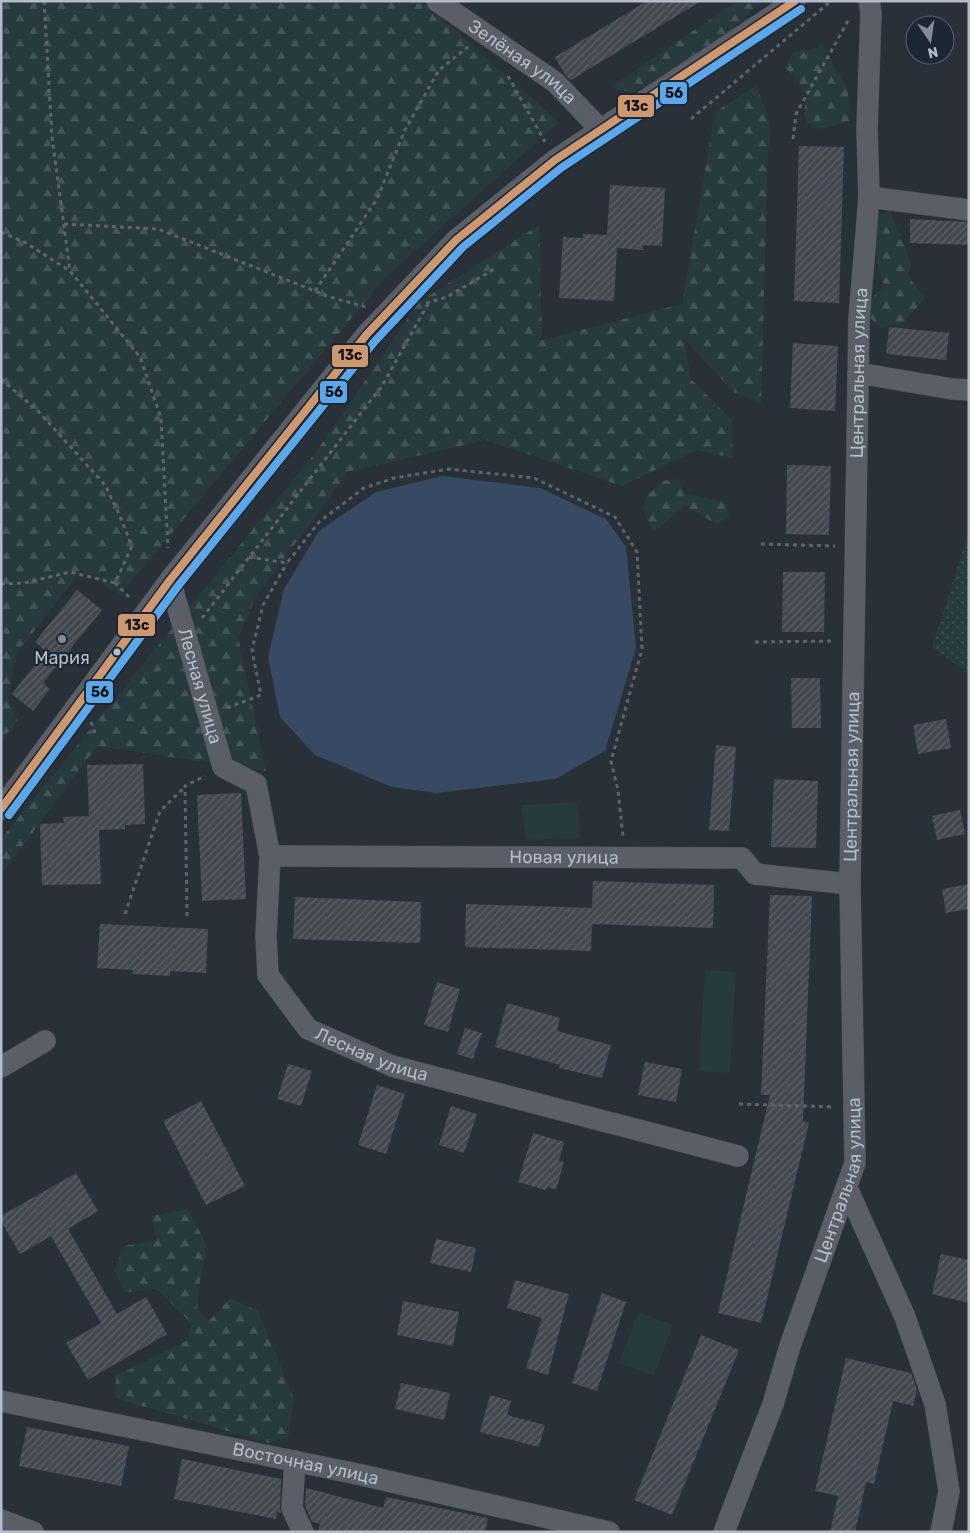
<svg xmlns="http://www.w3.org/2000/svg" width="970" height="1533" viewBox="0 0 970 1533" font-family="Rubik,sans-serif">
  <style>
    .green { fill: #273a3e }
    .forest { fill: url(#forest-firs) }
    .garden { fill: url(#garden-dots) }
    .water { fill: #384963 }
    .building { fill: url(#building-hatch) }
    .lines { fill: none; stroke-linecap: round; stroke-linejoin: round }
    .minor-casing { stroke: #484c53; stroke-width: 22 }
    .path { stroke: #5d636a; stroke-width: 3; stroke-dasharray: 4 4; stroke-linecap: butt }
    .minor { stroke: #5a5e66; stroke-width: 21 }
    .bus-1-casing { stroke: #1d2633; stroke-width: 11 }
    .bus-2-casing { stroke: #1d2633; stroke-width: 11 }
    .bus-1 { stroke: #cd976f; stroke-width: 8 }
    .bus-2 { stroke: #5aa8eb; stroke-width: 8 }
    .poi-dot { fill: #848b96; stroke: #1d2633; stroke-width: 2 }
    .bus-dot { fill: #b4bcc9; stroke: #1d2633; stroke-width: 2 }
    .labels { text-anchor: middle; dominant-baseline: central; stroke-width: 4.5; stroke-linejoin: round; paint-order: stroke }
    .street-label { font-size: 18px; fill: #b4bcc9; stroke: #1d2633 }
    .poi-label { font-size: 18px; fill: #b4bcc9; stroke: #1d2633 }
    .line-badge { stroke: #1d2633; stroke-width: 2 }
    .pale-badge-label { font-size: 14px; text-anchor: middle; font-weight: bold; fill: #111 }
  </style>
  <defs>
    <pattern id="forest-firs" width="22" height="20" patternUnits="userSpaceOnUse" patternTransform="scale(1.25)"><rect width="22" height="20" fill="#273a3e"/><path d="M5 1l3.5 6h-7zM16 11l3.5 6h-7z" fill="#445559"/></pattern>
    <pattern id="garden-dots" width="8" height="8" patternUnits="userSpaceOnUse" patternTransform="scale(1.25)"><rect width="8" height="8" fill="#273a3e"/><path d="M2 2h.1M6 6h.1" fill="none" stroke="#445559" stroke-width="1.8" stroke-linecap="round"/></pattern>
    <pattern id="building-hatch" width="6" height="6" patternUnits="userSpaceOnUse" patternTransform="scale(1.25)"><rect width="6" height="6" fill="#444950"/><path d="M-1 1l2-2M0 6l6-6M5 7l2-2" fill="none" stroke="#5d6168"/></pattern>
  </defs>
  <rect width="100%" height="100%" fill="#2a3038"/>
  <path class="green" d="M577,802L581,838L526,840L521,805Z
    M705,970L736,972L730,1073L699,1071Z
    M638,1312L673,1325L654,1376L619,1363Z"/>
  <path class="forest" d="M1,1H422L559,122L386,277L120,595L81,571L16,654L8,698L18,720L1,741Z
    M737,1H762L707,51L633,93L611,87Z
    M823,46L848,90L849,121L821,129L808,124L804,115L806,94L794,76L785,68L794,52Z
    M756,86C764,106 776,129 768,150L761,404L734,392L684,339L691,379L731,419L733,458L697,450L622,486L486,440L348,472L256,597L238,637L266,771L97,746L1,875V839L318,449L419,302L539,225L542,340L682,304L715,112Z
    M890,210L911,263L908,276L925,298L902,324L879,327L869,317L870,300L884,286L871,240L876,218Z
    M679,479L684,493L725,502L729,517L717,524L685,506L653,532L643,509L647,496L662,481Z
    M188,1209L207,1246L200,1280L197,1309L209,1321L230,1298L258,1311L294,1399L288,1438L269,1443L115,1398L116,1376L186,1341L192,1324L157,1289L125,1292L114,1270L124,1246L157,1241L151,1216Z"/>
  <path class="garden" d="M969,532V674L932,647Z"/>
  <path class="water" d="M442,476L540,488L606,519L626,547L636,648L605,751L555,779L436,793L392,787L315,755L280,717L268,657L284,589L319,531L376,492Z"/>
  <path class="building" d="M647,1H701L571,80L566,76L555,57Z
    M799,146L844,147L839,303L794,301Z
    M610,185L665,188L662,246L643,245V250L617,248L614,301L559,298L563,237L583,238V234L607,235Z
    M910,219L969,222V245L910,243Z
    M889,327L949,333L946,360L886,354Z
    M793,343L838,346L835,411L790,408Z
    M787,465L831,466L829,535L786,534Z
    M783,572H825L824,632H782Z
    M77,590L102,610L43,683L50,689L33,711L12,694L46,651L35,642Z
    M791,678H820L821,728H792Z
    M946,719L951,748L918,754L913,725Z
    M716,745L736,747L729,831L709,830Z
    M143,764L145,824L125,825V829L99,830L101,884L42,885L40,824L64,823L63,817L89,816L87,765Z
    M774,779L818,781L816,848L771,847Z
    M241,793L246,899L202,901L197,795Z
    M960,810L965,834L937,840L932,816Z
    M593,881L714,885L713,928L592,924L591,951L465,947L466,904L592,908Z
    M969,884V909L946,913L942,889Z
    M770,895L812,896L803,1121L809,1123L761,1323L718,1313L770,1095H761Z
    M295,897L421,902L420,943L293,939Z
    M100,924L208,929L206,973L170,971V976L132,974L133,970L97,968Z
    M437,982L460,989L448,1032L424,1025Z
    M507,1003L560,1018L557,1031L611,1045L602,1078L559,1068L560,1065L495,1047Z
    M465,1028L482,1033L473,1059L457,1054Z
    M645,1062L682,1069L676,1102L638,1095Z
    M288,1064L312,1071L301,1106L277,1099Z
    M377,1085L405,1094L386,1154L358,1145Z
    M201,1101L245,1186L206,1205L163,1121Z
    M451,1106L477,1114L464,1153L439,1145Z
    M533,1133L564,1142L559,1161L564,1162L556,1190L547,1187L546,1190L518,1182Z
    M76,1173L98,1211L68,1229L117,1314L146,1297L167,1334L88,1380L66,1343L101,1323L51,1236L20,1254L1,1221V1216Z
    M436,1239L476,1248L471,1272L430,1263Z
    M941,1254L969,1260V1303L932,1294Z
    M515,1280L569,1294L548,1375L526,1368L542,1318L507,1308Z
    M602,1293L626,1302L597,1391L572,1383Z
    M403,1301L459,1312L453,1346L397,1335Z
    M701,1335L739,1350L672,1515L634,1500Z
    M846,1358L911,1373L917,1390L913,1406L893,1401L874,1484L866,1482L855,1532H830L838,1496L815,1491Z
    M401,1383L450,1393L444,1420L395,1409Z
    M490,1395L511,1401L507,1415L545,1425L539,1447L480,1432Z
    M27,1427L129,1446L121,1486L19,1466Z
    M182,1459L281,1479L280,1507L281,1513L277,1512L276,1519L174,1499Z
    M306,1488L383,1508L386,1497L488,1518L485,1532H318L320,1524L312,1522L305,1506Z"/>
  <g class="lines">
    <defs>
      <g id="minor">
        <path id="s1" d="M437,1L555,82L601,130"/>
        <path d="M869,197L969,210"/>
        <path d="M858,373L952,389L969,390"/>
        <path id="s2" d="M170,580L223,767L256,784L270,856L266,936L268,975L308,1029L392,1066L738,1156"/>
        <path d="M1,809L170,580L367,334L456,240L555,160L795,1"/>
        <path id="s3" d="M270,856L742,858L755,874L850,884"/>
        <path d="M1,1067L45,1041"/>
        <path d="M847,1188L905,1317L935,1404L949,1491L941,1532"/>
        <path id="s4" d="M1,1401L362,1475L609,1532"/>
        <path d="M295,1461L292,1508L303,1532"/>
        <path d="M1,1520L33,1532"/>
        <path id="s5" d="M724,1532L773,1404L790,1346L855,1163L850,884L859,319L869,197L867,129L871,13L869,1"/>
      </g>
    </defs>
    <use href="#minor" class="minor-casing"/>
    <path class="path" d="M44,1L52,137L70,271L140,357L161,418L168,548
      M508,76L545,142
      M691,119L831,1
      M793,139L796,114L849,19
      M64,224L158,229L330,297L366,307
      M1,232L26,243L70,271
      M315,291L377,199L405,130L439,70L468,47
      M426,303L447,297L496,268
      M1,379L39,412L105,485L119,514L132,546L115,583L131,599
      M761,544L835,546
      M249,557L287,563L319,522L364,488L394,478L449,469L534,478L615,517L637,552L642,649L611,761L618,790L623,837
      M1,584L24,583L70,572L115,583
      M202,618L382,386L429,302
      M755,642L833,641
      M227,708L261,695L252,650L263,605L287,563
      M91,722L95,733
      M125,914L160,811L185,787
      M187,916L185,786L205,776
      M739,1104L835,1107"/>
    <use href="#minor" class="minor"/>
    <defs>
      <path id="bus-1" d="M1,809L170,580L367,334L456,240L555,160L795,1"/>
      <path id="bus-2" d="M9,815L178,586L375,341L463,247L561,168L801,9"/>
    </defs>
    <use href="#bus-1" class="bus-1-casing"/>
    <use href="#bus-2" class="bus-2-casing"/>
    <use href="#bus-1" class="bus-1"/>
    <use href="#bus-2" class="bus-2"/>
  </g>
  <circle class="poi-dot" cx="62" cy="639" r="5"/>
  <circle class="bus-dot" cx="117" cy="652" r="4.5"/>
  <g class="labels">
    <g class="street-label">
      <text stroke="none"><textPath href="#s1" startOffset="105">Зелёная улица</textPath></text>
      <text stroke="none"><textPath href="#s5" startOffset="1182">Центральная улица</textPath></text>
      <text stroke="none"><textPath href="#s2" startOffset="110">Лесная улица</textPath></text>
      <text stroke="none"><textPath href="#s5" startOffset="778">Центральная улица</textPath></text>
      <text stroke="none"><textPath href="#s3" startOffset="294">Новая улица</textPath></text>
      <text stroke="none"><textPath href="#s2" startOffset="560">Лесная улица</textPath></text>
      <text stroke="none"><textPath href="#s5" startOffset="372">Центральная улица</textPath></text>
      <text stroke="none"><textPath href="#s4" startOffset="311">Восточная улица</textPath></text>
    </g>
    <g class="poi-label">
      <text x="62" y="658">Мария</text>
    </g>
  </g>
  <g class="line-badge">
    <rect x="659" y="81" width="29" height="24" rx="5" fill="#5aa8eb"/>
    <rect x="617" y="94" width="38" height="24" rx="5" fill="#cd976f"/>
    <rect x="331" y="344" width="38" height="24" rx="5" fill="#cd976f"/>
    <rect x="319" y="380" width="29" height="24" rx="5" fill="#5aa8eb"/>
    <rect x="117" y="613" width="39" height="24" rx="5" fill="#cd976f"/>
    <rect x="85" y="680" width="29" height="24" rx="5" fill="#5aa8eb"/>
  </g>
  <g class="pale-badge-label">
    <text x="674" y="98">56</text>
    <text x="636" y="111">13с</text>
    <text x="350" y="360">13с</text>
    <text x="334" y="397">56</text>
    <text x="137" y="630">13с</text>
    <text x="100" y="697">56</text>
  </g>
  <rect width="970" height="1533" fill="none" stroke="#b4bcc9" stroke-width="5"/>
  <g transform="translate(930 40) rotate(167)"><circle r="24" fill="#1d2633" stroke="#59626f"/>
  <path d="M0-4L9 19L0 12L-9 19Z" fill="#848b96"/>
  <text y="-8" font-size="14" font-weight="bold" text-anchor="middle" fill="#b4bcc9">N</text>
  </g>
</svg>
